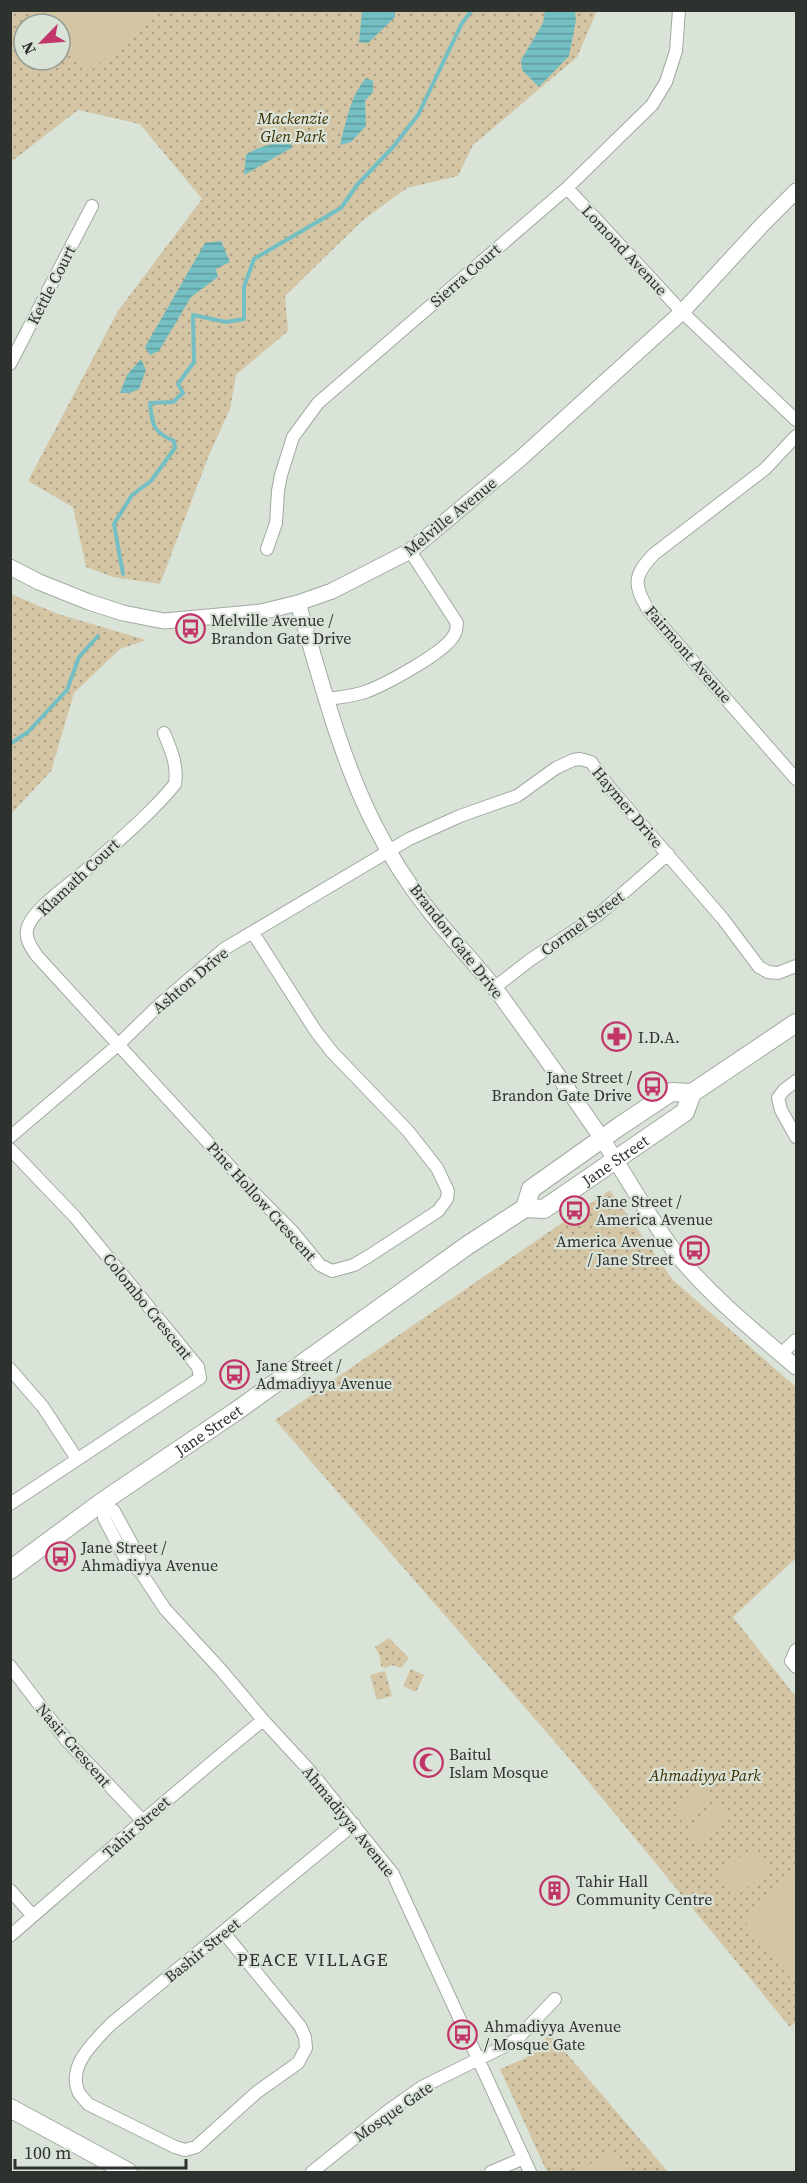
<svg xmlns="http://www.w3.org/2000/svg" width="807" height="2183" viewBox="0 0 807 2183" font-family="'Source Serif 4',serif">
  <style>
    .green { fill: url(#green-dots); fill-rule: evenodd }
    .pitch { fill: #d4c6a5 }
    .water { fill: url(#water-rules) }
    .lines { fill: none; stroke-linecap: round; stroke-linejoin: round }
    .stream { stroke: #73bfc3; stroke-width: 4 }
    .minor-casing { stroke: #a1aaa0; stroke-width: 14 }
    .tertiary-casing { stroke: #a1aaa0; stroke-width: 17 }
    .secondary-casing { stroke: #a1aaa0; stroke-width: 20 }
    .minor { stroke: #fff; stroke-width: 12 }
    .tertiary { stroke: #fff; stroke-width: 15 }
    .secondary { stroke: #fff; stroke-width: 18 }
    .labels { text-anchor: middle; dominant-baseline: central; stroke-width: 4.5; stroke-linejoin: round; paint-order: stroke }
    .park-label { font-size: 16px; font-style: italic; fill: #3d2d00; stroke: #d9e3d8 }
    .street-label { font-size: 16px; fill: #2e322e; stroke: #d9e3d8 }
    .poi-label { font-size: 16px; fill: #2e322e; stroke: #d9e3d8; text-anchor: start }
    .neighbourhood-label { font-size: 18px; letter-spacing: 1.5px; fill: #2e322e; stroke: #d9e3d8 }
  </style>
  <defs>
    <pattern id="green-dots" width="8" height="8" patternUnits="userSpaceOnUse" patternTransform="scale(1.5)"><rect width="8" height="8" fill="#d4c6a5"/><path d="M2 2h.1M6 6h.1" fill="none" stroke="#aca187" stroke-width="1.8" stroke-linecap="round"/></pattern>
    <pattern id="water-rules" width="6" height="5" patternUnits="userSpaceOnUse" patternTransform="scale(1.5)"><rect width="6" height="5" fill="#73bfc3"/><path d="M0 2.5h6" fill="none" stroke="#5f9c9f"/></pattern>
  </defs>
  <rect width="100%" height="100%" fill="#d9e3d8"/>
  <path class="green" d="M11,11H597L577,57L473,145L458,176L407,188L363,220L285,296L288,331L236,375L230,409L209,455L160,584L113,577L86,567L73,507L28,481L118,311L202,199L140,124L78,110L12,161L11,181ZM24,24H60V60H24Z
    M11,594L58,614L146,640L120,649L74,693L51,771L11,814Z
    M610,1190L673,1280L796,1387V1558L733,1617L796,1697V2022L790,2027L574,1764L275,1420Z
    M389,1638L409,1658L401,1668L392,1665L385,1668L381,1666L380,1657L375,1647Z
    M411,1669L424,1675L416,1692L403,1686Z
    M385,1671L392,1696L377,1700L370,1675Z
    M550,2034L668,2172H547L500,2069L526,2058Z"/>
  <path class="pitch" d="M35,11H161L88,73L60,40V24H47Z
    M703,1783L715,1798L684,1824L672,1810Z
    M719,1802L731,1817L700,1843L688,1829Z
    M754,1846L771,1867L738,1895L720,1874Z
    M796,1873V1974L791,1979L742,1917Z
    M617,2151L627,2172H583L581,2168Z"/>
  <path class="water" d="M362,11H395V17L368,43L359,42Z
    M545,11H575L576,20L569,56L539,87L522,70L521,60L543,23Z
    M366,78L373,81V92L365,101L366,126L351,142L340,145C346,123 350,96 366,78Z
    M286,139L293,147L244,175L246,155C259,145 272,146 286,139Z
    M221,241L230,262L216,269L218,277L191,297L159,351L150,355L145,347L205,243Z
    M141,359L146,370L139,389L130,393H120L127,375Z"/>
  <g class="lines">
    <path class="stream" d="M123,574L114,524L132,495L151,481L175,448L174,441C153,432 152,425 150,403L173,402L183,393L178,384L194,362L193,315L226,322L244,319V287L254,259L341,208L357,185L393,147L418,115L462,23L472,10
      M10,744L28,732L67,690L79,657L98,636"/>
    <defs>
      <path id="minor" d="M567,188L682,312L796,420
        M10,364L92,206
        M796,436L765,469L654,554C633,576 633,585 649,611L796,779
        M267,549L276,523L278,491L281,475L293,437L318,403L567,188L652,105L666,82L676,51L679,10
        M328,699C340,697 354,696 365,692C384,685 449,651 455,633C457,630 456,627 457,623L410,551
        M164,733C171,750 178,765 175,784C149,816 115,843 85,871C70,884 30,911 27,930C25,939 32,949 37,956L258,1197L292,1231L320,1265L332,1271L354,1265L369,1256L438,1211L447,1199L448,1191L437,1168L408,1131L332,1052L315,1030L253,933
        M494,988L530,960L598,915L668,854
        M796,1081L784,1090L778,1098L781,1110L796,1137
        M10,1137L119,1044L158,1006L224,949L409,839L460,816L517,796L556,768L573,760L580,759L591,762L610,788L723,919L759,967L768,972L778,973L796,966
        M10,1149L75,1217L198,1367L200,1378L10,1504
        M781,1354L796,1340
        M10,1369L43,1407L77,1459
        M102,1502L104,1518L127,1562L140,1571L165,1609L221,1670L263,1720L310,1771L393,1874L530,2172
        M102,1502L114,1511L139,1557L140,1571
        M796,1650L791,1661L796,1667
        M10,1666L67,1741L142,1820
        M10,1890L33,1916
        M224,1933L300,2026L305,2037L306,2048L298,2063L257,2092L196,2147L185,2150L175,2147L88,2104C85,2100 81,2096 79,2093C66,2066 95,2041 111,2024L354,1824
        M10,1936C94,1863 177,1790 263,1720
        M312,2172L388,2111L422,2087L507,2045L518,2038L555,1999
        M491,2172L524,2158"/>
      <path id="tertiary" d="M10,567L39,582L89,602L123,613L164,621L261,612L298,603L332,591L410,551L521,458L682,312L763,224L796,191
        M298,603C320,676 339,754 373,822C388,852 407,883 428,909C453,942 484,971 508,1006C540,1050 572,1094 602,1139C628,1178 649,1219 678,1256C713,1298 755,1332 796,1367"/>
      <g id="secondary">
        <path d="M525,1208L531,1189L620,1126L671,1092L692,1093"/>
        <path id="s1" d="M10,1570L102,1502L235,1412L468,1245L525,1208L544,1209L685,1112L692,1093L796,1023"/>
        <path d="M10,2108L128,2172"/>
      </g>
    </defs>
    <use href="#minor" class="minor-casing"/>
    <use href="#tertiary" class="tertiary-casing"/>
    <use href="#secondary" class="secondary-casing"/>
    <use href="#minor" class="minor"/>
    <use href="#tertiary" class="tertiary"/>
    <use href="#secondary" class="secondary"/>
  </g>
  <defs>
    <symbol id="bus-ring" viewBox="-11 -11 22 22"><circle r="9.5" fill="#d9e3d8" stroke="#c13568" stroke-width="1.5"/><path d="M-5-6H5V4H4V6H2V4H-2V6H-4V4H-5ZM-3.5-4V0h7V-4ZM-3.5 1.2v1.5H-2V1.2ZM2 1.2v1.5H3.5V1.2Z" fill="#c13568"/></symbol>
    <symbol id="pharmacy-ring" viewBox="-11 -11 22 22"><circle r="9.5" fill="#d9e3d8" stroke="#c13568" stroke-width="1.5"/><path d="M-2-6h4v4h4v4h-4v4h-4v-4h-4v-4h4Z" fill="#c13568"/></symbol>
    <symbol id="mosque-ring" viewBox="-11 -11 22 22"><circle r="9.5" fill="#d9e3d8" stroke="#c13568" stroke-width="1.5"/><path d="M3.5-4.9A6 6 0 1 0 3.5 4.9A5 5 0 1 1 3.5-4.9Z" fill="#c13568"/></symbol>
    <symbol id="building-ring" viewBox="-11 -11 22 22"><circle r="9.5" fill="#d9e3d8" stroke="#c13568" stroke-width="1.5"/><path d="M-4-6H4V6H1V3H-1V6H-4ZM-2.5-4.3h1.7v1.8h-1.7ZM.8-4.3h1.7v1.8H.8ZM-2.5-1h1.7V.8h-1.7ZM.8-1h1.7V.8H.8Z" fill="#c13568"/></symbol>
  </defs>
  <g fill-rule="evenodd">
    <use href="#bus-ring" x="174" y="612" width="33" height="33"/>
    <use href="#pharmacy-ring" x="600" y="1020" width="33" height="33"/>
    <use href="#bus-ring" x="636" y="1070" width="33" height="33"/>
    <use href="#bus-ring" x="558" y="1194" width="33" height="33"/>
    <use href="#bus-ring" x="678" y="1234" width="33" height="33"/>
    <use href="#bus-ring" x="218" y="1358" width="33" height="33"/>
    <use href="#bus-ring" x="44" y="1540" width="33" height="33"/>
    <use href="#mosque-ring" x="412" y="1746" width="33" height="33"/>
    <use href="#building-ring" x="538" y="1874" width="33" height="33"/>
    <use href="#bus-ring" x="446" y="2018" width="33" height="33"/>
  </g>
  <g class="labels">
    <g class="park-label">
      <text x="293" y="118">Mackenzie<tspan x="293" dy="18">Glen Park</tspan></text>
      <text x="705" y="1775">Ahmadiyya Park</text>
    </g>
    <g class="street-label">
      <text transform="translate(625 250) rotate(47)">Lomond Avenue</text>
      <text transform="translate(465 275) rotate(-41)">Sierra Court</text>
      <text transform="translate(51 285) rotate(-63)">Kettle Court</text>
      <text transform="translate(450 516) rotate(-39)">Melville Avenue</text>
      <text transform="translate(689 654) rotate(49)">Fairmont Avenue</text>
      <text transform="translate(628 807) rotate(50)">Haymer Drive</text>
      <text transform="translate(78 877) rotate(-43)">Klamath Court</text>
      <text transform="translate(582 923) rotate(-36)">Cormel Street</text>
      <text transform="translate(457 941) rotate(52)">Brandon Gate Drive</text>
      <text transform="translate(190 980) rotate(-40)">Ashton Drive</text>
      <text stroke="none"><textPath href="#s1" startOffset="735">Jane Street</textPath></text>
      <text transform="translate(262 1201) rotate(48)">Pine Hollow Crescent</text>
      <text transform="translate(148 1306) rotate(51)">Colombo Crescent</text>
      <text stroke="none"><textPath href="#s1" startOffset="243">Jane Street</textPath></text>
      <text transform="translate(74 1745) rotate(49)">Nasir Crescent</text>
      <text transform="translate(349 1821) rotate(51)">Ahmadiyya Avenue</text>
      <text transform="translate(136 1827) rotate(-42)">Tahir Street</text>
      <text transform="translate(202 1950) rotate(-39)">Bashir Street</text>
      <text transform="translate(393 2111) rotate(-35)">Mosque Gate</text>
    </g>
    <g class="poi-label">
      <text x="211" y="620">Melville Avenue /<tspan x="211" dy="18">Brandon Gate Drive</tspan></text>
      <text x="638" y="1037">I.D.A.</text>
      <text x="632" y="1077" text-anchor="end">Jane Street /<tspan x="632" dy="18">Brandon Gate Drive</tspan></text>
      <text x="596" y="1201">Jane Street /<tspan x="596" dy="18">America Avenue</tspan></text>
      <text x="673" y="1241" text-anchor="end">America Avenue<tspan x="673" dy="18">/ Jane Street</tspan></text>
      <text x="256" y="1365">Jane Street /<tspan x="256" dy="18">Admadiyya Avenue</tspan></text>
      <text x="81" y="1547">Jane Street /<tspan x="81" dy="18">Ahmadiyya Avenue</tspan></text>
      <text x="449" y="1754">Baitul<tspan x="449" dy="18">Islam Mosque</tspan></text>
      <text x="576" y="1881">Tahir Hall<tspan x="576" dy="18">Community Centre</tspan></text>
      <text x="484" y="2026">Ahmadiyya Avenue<tspan x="484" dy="18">/ Mosque Gate</tspan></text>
    </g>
    <g class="neighbourhood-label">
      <text x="313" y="1959">PEACE VILLAGE</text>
    </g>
  </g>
  <rect width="807" height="2183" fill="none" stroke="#2e322e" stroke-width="24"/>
  <g transform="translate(42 42) rotate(245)"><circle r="28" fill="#d9e3d8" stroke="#959c94" stroke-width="1.5"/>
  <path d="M0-4.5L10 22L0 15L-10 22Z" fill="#c13568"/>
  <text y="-9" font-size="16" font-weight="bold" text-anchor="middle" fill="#2e322e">N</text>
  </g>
  <path d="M15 2159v9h171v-9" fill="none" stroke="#2e322e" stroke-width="3"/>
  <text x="24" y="2159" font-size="18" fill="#2e322e" stroke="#d9e3d8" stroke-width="4.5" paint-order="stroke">100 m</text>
</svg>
